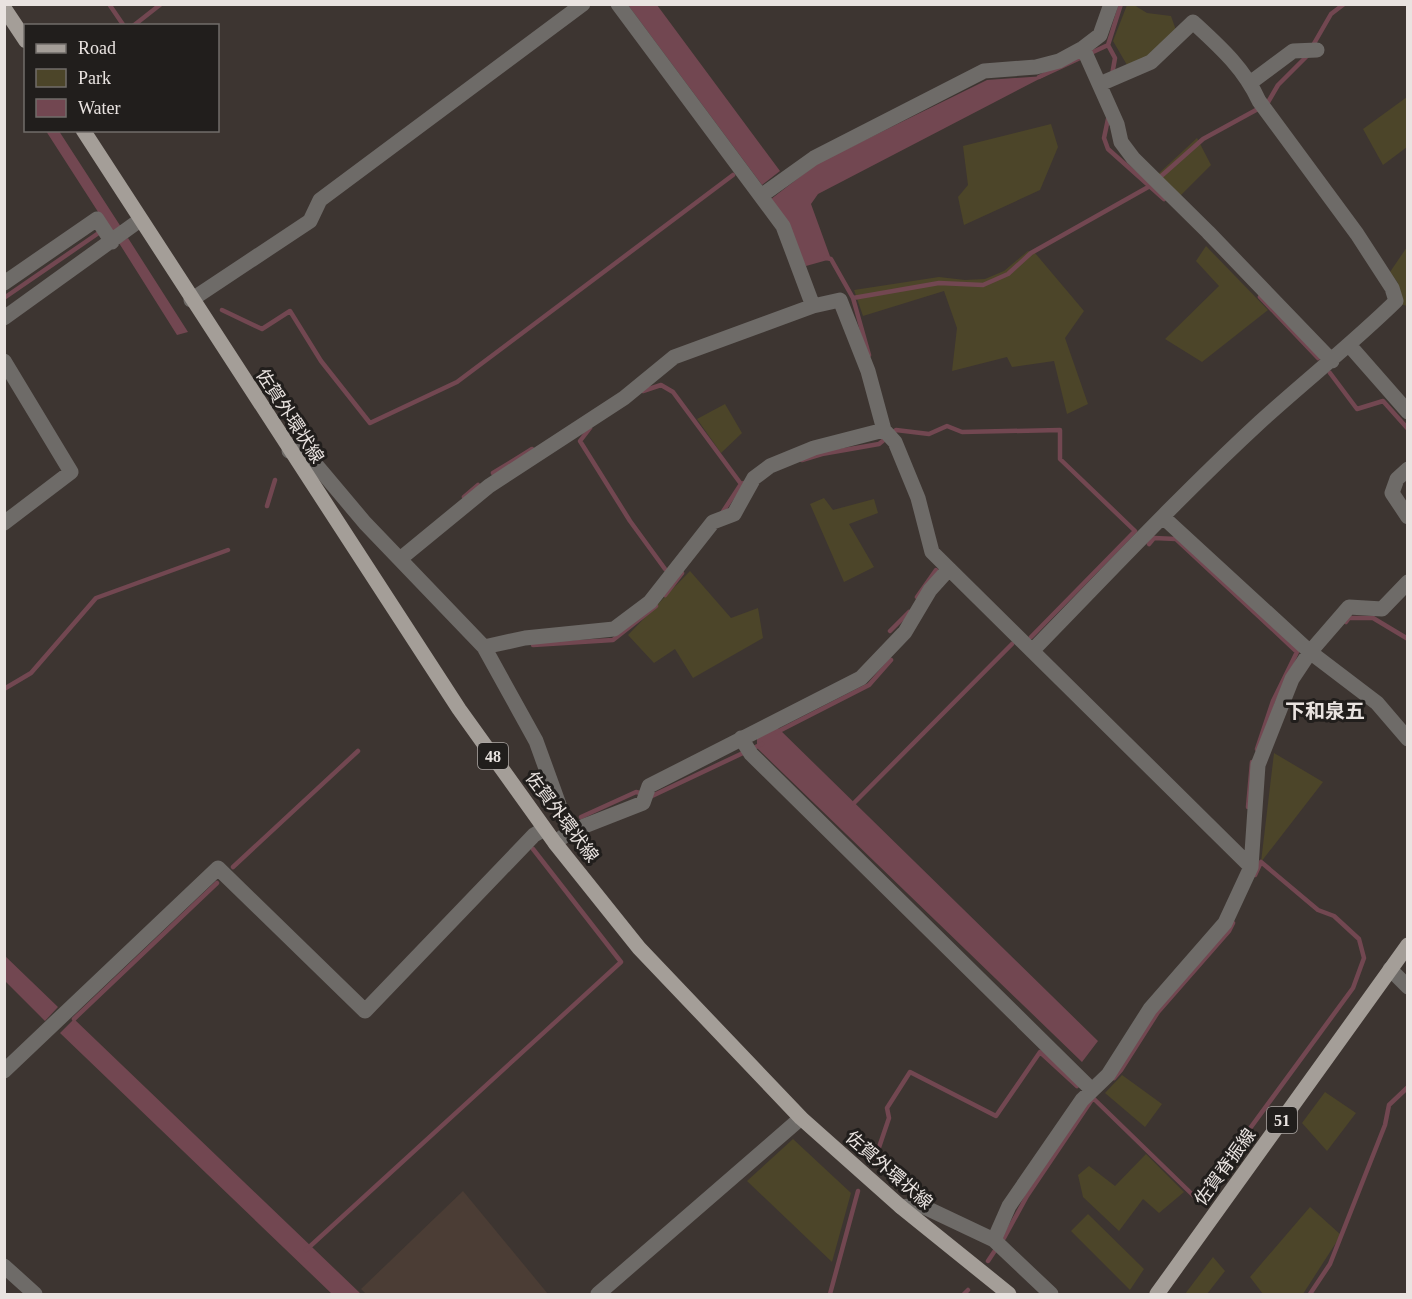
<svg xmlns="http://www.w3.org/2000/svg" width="1412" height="1299" viewBox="0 0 1412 1299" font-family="'Times New Roman','Noto Sans JP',serif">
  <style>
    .built { fill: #4b3d35 }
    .green { fill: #4c4529 }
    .water { fill: #724751 }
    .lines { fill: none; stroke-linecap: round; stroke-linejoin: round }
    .stream { stroke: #724751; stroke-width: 4.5 }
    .street { stroke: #6e6b68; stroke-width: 15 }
    .primary { stroke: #a49e98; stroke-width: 15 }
    .labels { text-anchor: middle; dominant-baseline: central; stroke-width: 6; stroke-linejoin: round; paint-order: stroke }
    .shield { fill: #211e1c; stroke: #ada8a5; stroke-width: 1.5 }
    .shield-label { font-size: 16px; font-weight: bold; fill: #e9e3e0 }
    .street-label { font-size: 18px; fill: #e9e3e0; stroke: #211e1c }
    .neighbourhood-label { font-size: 20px; font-weight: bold; fill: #e9e3e0; stroke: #211e1c }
  </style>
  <rect width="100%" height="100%" fill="#3d3531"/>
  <path class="built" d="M463,1191L548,1294H366L361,1289Z"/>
  <path class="green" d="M1127,5H1134L1147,13L1171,16L1177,33L1148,59L1127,65L1113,41Z
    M1407,97V147L1383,165L1363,129Z
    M1051,124L1058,147L1040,190L964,225L958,197L968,185L963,146Z
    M1197,138L1211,165L1180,196L1157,175Z
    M1206,246L1268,310L1202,362L1165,339L1219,286L1196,261Z
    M1407,247V306L1400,304L1398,283L1390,272Z
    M1028,251L1035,253L1084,311L1065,338L1088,404L1067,414L1054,361L1012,367L1007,357L952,371L957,328L944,291L863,316L854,290L939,277L965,280L985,279L1004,271Z
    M725,404L742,433L721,453L697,419Z
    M824,498L833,510L874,499L878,513L849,524L874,567L844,582L810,504Z
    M690,571L731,618L758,608L763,638L693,678L675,649L654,663L628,635Z
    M1274,753L1323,782L1261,862Z
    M1122,1075L1162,1104L1145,1127L1105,1093Z
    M1325,1092L1356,1113L1327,1151L1302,1123Z
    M793,1139L851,1193L832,1262L747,1181Z
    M1146,1154L1184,1192L1159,1213L1143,1199L1119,1231L1083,1197L1078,1175L1089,1166L1115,1186Z
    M1310,1207L1341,1235L1303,1294H1263L1250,1277Z
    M1088,1214L1144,1269L1130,1290L1071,1231Z
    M1213,1257L1225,1271L1207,1294H1185Z"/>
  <path class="water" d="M628,5H657L780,171L762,185Z
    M1045,76L818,194L811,204L831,259L806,266L771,199L818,163L987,80Z
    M46,131H59L121,227L111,232Z
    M128,238L188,332L177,335L119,243Z
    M777,727L1098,1041L1082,1062L757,748V738Z
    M4,955L58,1007L45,1021L5,981Z
    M74,1019L361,1294H332L60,1033Z"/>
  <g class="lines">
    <path class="stream" d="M109,4L124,26
      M133,26L161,4
      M1108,45L1115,58L1112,75
      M1312,47L1331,14L1344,4
      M1039,77L1108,45L1121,4
      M1108,119L1104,138L1108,149L1164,199
      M826,258L831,259L853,298L869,355
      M1260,297L1318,358
      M4,298L100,232
      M853,298L939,283L983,285L1008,274L1031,253L1150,186L1203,139L1267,104L1278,85L1308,55
      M222,310L262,329L290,311L321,361L370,423L457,382L733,175
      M1330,373L1357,409L1383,401L1408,429
      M643,391L661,385L673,392L741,484
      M590,428L580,441L630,521L665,569
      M802,460L822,454L879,444L896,430L929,434L947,426L962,432L1060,430V459L1135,531L1031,637
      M493,473L532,449
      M464,497L478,485
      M267,506L275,480
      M722,513L741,484L748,482
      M1149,544L1154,538L1176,539L1297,652L1273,701L1257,749
      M665,595L682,573
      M917,597L936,570
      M1346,622L1349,618H1373L1408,639
      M890,631L909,612
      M533,645L613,640L656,606
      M4,689L31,673L96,598L228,550
      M777,732L869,685L891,660
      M854,803L1012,644
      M1248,807L1252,762
      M581,817L636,792L652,796L762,744
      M233,867L358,751
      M74,1019L217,883
      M1114,1078L1121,1070L1158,1012L1229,931L1233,923
      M873,1165L889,1118L887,1108L910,1072L996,1116L1040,1052L1077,1086
      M1207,1187L1353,988L1364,958L1359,939L1334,916L1318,910L1261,862L1255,875
      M1004,1238L1027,1196L1093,1098L1198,1200
      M306,1250L621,962L533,849
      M988,1261L996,1249
      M830,1294L858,1191
      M964,1294L968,1290
      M1310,1294L1330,1264L1385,1125L1389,1105L1408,1087"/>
    <path class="street" d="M618,4L783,226L813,306
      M1083,48L1117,124L1121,142L1133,158L1208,232L1332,361
      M1250,83L1293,51L1317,50
      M761,196L814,158L984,71L1036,67L1059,61L1083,48L1100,35L1111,4
      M4,283L97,219L112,242
      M191,300L310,221L320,200L583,4
      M4,318L140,220
      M1350,346L1408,412
      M4,361L71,472L4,523
      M289,451H301L307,454L365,523L484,647L536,741L569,832
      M1408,469L1397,479L1392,493L1408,517
      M1163,517L1310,652L1377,703L1408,739
      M400,559L489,486L624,398L674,357L813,306L840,300L868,371L884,430L895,442L918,498L932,552L1251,867L1225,923L1150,1009L1108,1075L1082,1100L1009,1206L994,1240
      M484,647L525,638L614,629L650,602L713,522L734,514L754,478L770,466L814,448L884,430
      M1032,651C1107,574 1181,495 1260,422C1305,381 1352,344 1396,301L1392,288L1357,234L1259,101C1244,68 1219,46 1193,22L1151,62L1100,84
      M741,738L751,754L1091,1089
      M555,843L569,832L643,803L649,786L861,678L905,632L930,590L948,570
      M1251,867L1258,765L1292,679L1310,652L1349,607L1382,609L1408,582
      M1390,969L1408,987
      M4,1071L218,868L365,1011L534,835L544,829
      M901,1207L920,1205L994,1240L1051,1294
      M4,1266L35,1294
      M598,1294L801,1118"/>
    <path class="primary" d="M4,8L26,41
      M83,130L459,709L555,843L639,948L801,1118L901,1207L1009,1294
      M1157,1294L1408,945"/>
  </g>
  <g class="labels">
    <g class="shield">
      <rect x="478" y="743" width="30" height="26" rx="4.5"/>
      <rect x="1267" y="1107" width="30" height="26" rx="4.5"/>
    </g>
    <g class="shield-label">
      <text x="493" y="756">48</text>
      <text x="1282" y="1120">51</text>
    </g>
    <g class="street-label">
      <text transform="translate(290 416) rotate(57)">佐賀外環状線</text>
      <text transform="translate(562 817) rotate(53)">佐賀外環状線</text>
      <text transform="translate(1225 1167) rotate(-54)">佐賀脊振線</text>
      <text transform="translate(889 1170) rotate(41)">佐賀外環状線</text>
    </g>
    <g class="neighbourhood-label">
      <text x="1325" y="711">下和泉五</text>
    </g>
  </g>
  <rect width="1412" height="1299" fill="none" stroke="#e9e3e0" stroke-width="12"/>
  <rect x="24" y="24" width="195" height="108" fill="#211e1c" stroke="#716d6a" stroke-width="1.5"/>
  <rect x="36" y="44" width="30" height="9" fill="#a49e98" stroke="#716d6a" stroke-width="1.5"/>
  <text x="78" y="54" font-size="18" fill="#e9e3e0">Road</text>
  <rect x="36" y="69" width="30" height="18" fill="#4c4529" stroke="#716d6a" stroke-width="1.5"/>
  <text x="78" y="84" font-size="18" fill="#e9e3e0">Park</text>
  <rect x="36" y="99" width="30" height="18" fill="#724751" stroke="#716d6a" stroke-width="1.5"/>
  <text x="78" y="114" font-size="18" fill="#e9e3e0">Water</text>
</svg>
